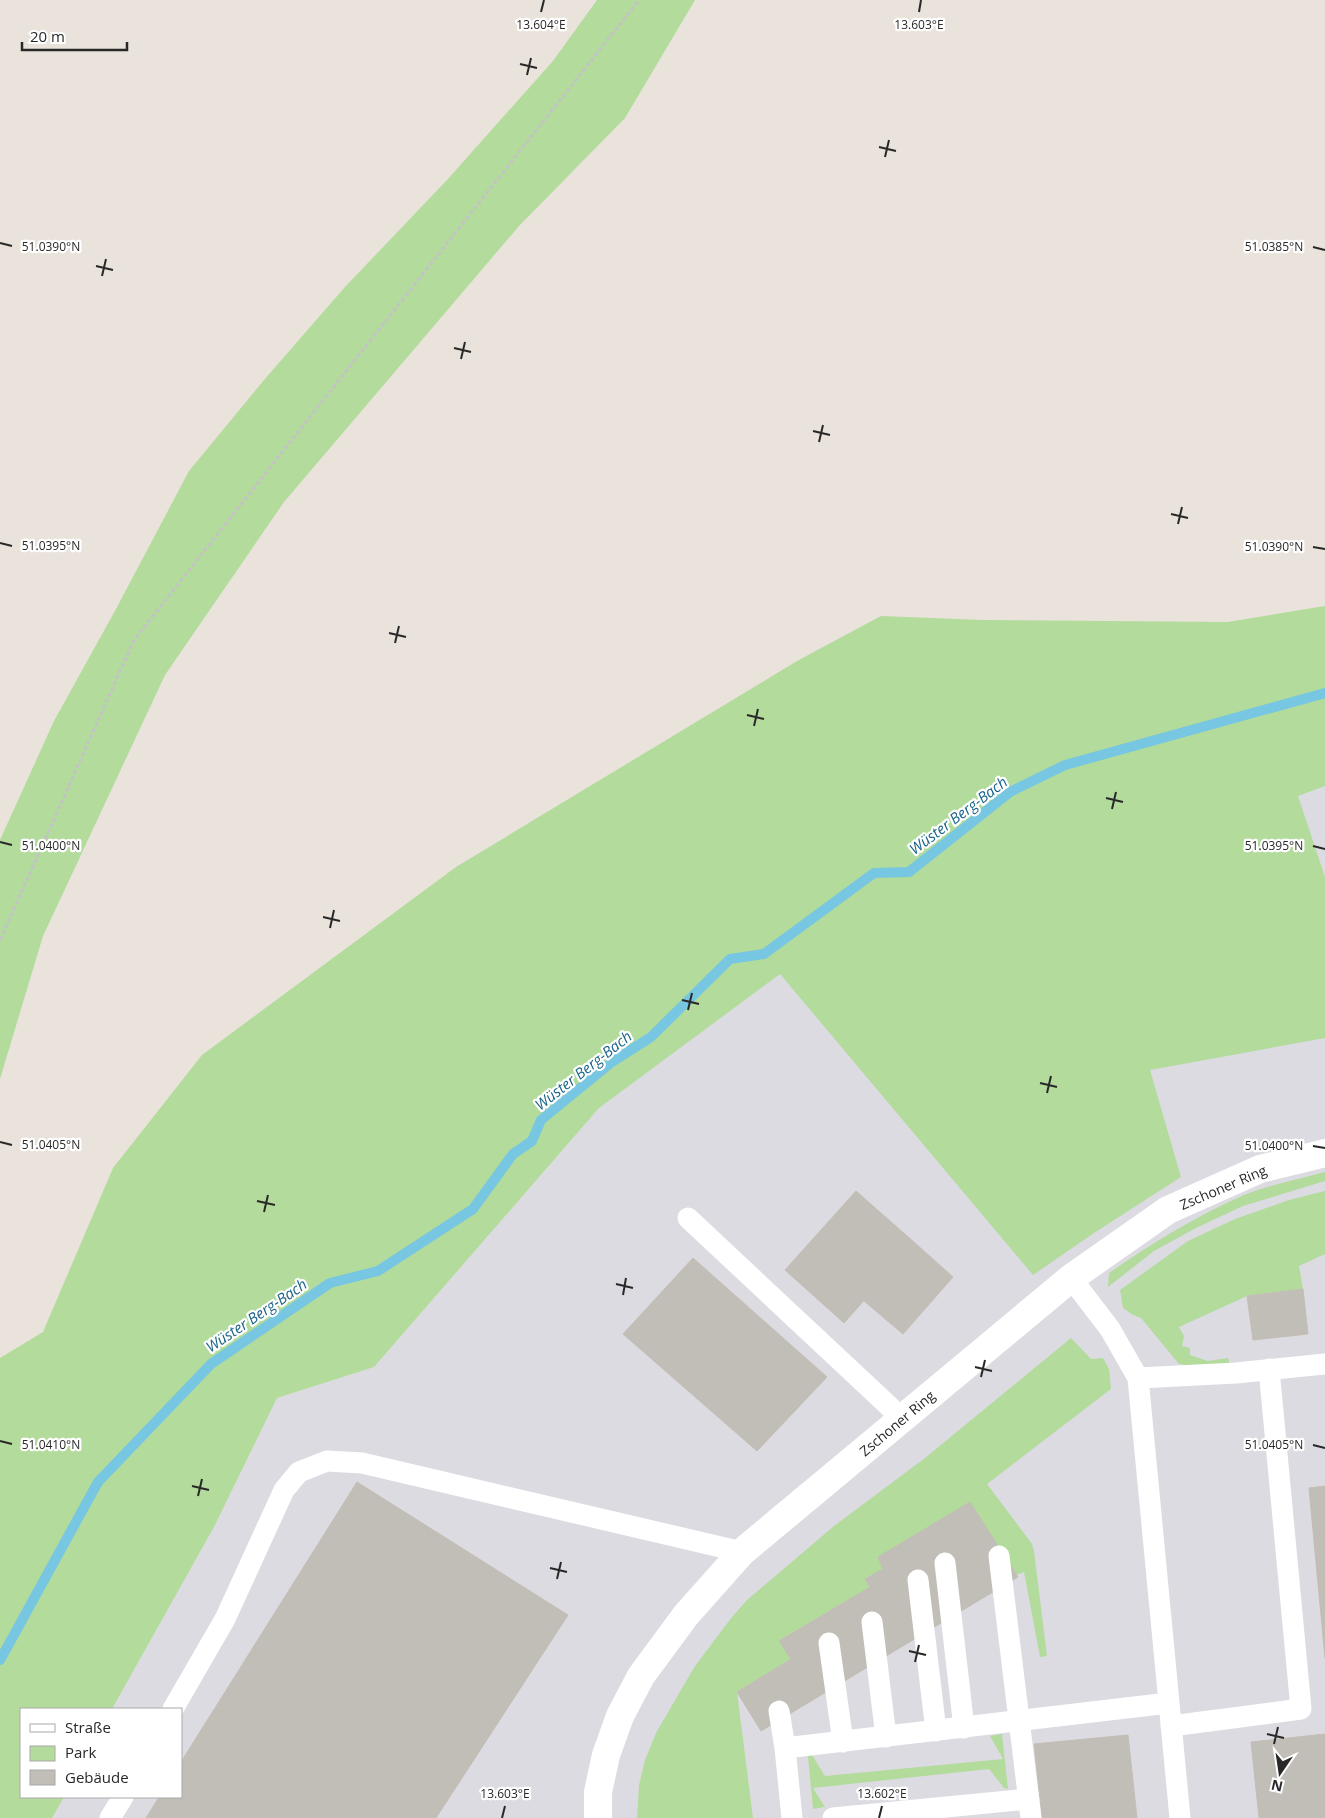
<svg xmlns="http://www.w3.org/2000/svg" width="1325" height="1818" viewBox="0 0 1325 1818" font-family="'Open Sans',sans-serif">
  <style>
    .industrial { fill: #dddbe2 }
    .green { fill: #b2db9c }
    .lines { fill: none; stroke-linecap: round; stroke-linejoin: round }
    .stream { stroke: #77c6e2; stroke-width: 10 }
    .building { fill: #c1bdb7; stroke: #c4beb5 }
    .path { stroke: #c3c3c3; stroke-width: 3; stroke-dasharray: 4 2.5; stroke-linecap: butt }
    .service { stroke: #fff; stroke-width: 21 }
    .minor { stroke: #fff; stroke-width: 28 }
    .ticks { fill: none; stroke: #282828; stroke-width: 2 }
    .labels { text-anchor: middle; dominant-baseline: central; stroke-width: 4.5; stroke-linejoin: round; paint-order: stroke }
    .street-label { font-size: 14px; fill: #282828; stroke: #fff }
    .water-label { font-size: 15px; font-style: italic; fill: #1a648a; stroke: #fff }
    .ticks-label { font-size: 12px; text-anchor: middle; fill: #282828; stroke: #fff; stroke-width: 4.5; stroke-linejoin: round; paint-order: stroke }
  </style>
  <rect width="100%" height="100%" fill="#e9e3db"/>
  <path class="industrial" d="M1325,761V1818H52L64,1797H181V1709H112L214,1527L277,1398L374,1367L599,1108L780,973Z"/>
  <path class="green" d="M597,0H695L625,118L519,226L284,502L165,675L43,936L0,1079V840L54,721L116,609L189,471L264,380L345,287L447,180L553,61Z
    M1325,606V786L1298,796L1325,877V1038L1150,1070L1181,1177L1094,1233L1033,1275L780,974L599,1108L374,1367L277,1398L214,1527L112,1709H21V1797H64L52,1818H0V1358L43,1332L113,1168L202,1055L456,867L797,661L881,616L983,620L1228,622Z
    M1325,1172V1181L1243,1206L1196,1228L1154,1251L1108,1287L1109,1273C1151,1244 1196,1216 1244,1195C1269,1185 1299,1179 1325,1172Z
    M1325,1191V1254L1299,1266L1303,1289L1247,1296L1179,1327L1184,1336L1182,1346L1190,1348V1355L1208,1361L1228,1358L1230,1365L1205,1369L1179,1364L1141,1318L1133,1315L1123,1308L1120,1290L1188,1241L1235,1219L1289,1200Z
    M1071,1338L1091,1359L1103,1358L1109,1369L1111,1389L987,1484L1032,1544L1034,1551L1047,1656L1040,1657L1024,1572L1016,1575L879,1557L883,1569L865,1579L870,1587L780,1640L791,1659L737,1692L753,1818H637L639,1785L645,1760L657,1731L695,1666L732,1617L747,1600L834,1526L925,1458Z
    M1002,1734L1008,1789L1004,1788L989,1769L813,1788L825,1807L813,1809L808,1756L812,1755L825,1776L1003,1759L990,1736Z"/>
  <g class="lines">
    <path class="stream" d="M0,1660L98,1482L211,1364L330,1283L378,1271L473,1209L513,1154L532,1141L541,1120L612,1062L651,1037L730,959L764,954L874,873L909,872L1010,792L1065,765L1325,693"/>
  </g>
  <path class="building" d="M856,1191L915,1243L844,1323L785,1270Z
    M915,1243L953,1277L903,1334L864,1301Z
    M693,1258L827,1377L757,1451L623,1334Z
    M1303,1289L1308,1334L1253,1340L1247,1296Z
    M357,1482L568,1615L436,1818H146L159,1797H181V1762Z
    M1325,1486V1658L1309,1488Z
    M970,1502L1018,1577L761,1731L737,1692L791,1659L779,1641L870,1587L865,1579L883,1569L878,1557Z
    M1325,1734V1818H1259L1251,1742Z
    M1128,1735L1137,1818H1042L1034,1744Z"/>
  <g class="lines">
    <path class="path" d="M0,940L134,640L639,0"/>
    <path class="service" d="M688,1218L891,1408L901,1421
      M1071,1278L1110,1329L1138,1378L1180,1818
      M1138,1378L1236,1373L1325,1364
      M999,1556L1031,1818
      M945,1563L964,1728
      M918,1580L936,1731
      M872,1622L886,1737
      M829,1643L843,1742
      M173,1709L225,1619L284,1490L299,1472L327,1461L362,1463L742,1552
      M779,1711L785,1748
      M1171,1726L1301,1709L1269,1369
      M110,1818L123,1797
      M792,1818L785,1748L1169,1703
      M833,1818L1029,1799"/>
    <path class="minor" d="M598,1818V1792L606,1755L620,1716L641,1676L686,1615L742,1552L1071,1278L1168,1210L1260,1169L1325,1153"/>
  </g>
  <path class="ticks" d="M541,12L544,0M919,12L921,0M520,64L537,68M527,75L531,58M879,147L896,151M885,157L889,140M0,243L12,246M1313,247L1325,250M96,266L113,270M102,276L106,259M454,348L471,352M461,359L465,342M813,431L830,435M819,442L823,425M1171,514L1188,518M1178,524L1182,507M0,543L12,546M1313,547L1325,549M389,633L406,637M395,643L399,626M747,715L764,719M754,726L758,709M1106,798L1123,802M1112,809L1116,792M0,842L12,845M1313,846L1325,849M323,917L340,921M330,928L334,910M682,1000L699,1004M688,1010L692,993M1040,1083L1057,1087M1047,1093L1051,1076M0,1142L12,1145M1313,1146L1325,1148M257,1201L275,1205M264,1212L268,1195M616,1284L633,1288M623,1295L626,1278M975,1367L992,1371M981,1377L985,1360M0,1441L12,1444M1313,1445L1325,1448M192,1486L209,1490M198,1496L202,1479M550,1568L567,1572M557,1579L561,1562M909,1651L926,1655M915,1662L919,1645M1267,1734L1284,1738M1274,1744L1278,1727M502,1818L505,1806M879,1818L882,1806"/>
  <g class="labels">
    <g class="street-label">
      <text transform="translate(1223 1187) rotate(-23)">Zschoner Ring</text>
      <text transform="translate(897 1423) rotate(-40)">Zschoner Ring</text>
    </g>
    <g class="water-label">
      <text transform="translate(958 815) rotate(-37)">Wüster Berg-Bach</text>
      <text transform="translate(583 1070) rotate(-38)">Wüster Berg-Bach</text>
      <text transform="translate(256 1315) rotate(-34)">Wüster Berg-Bach</text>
    </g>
  </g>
  <g class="ticks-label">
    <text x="541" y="29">13.604°E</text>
    <text x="919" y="29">13.603°E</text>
    <text x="51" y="251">51.0390°N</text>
    <text x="1274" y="251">51.0385°N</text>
    <text x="51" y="550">51.0395°N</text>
    <text x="1274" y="551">51.0390°N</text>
    <text x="51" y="850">51.0400°N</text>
    <text x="1274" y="850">51.0395°N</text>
    <text x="51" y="1149">51.0405°N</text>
    <text x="1274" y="1150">51.0400°N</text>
    <text x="51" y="1449">51.0410°N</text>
    <text x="1274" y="1449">51.0405°N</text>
    <text x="505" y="1798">13.603°E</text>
    <text x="882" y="1798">13.602°E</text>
  </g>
  <rect x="20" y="1708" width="162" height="90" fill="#ffffff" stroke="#a9a9a9"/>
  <rect x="30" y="1724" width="25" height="8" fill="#ffffff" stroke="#a9a9a9"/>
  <text x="65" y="1733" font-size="15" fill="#282828">Straße</text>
  <rect x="30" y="1746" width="25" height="15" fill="#b2db9c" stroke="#a9a9a9"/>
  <text x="65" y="1758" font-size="15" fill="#282828">Park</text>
  <rect x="30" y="1770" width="25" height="15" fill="#c1bdb7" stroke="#a9a9a9"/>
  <text x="65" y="1783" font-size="15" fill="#282828">Gebäude</text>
  <g transform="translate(1280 1773) rotate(193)" stroke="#ffffff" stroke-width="4" paint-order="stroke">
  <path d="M0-4L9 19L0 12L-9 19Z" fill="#282828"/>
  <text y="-8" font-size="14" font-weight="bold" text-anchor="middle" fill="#282828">N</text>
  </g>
  <path d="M22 42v8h105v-8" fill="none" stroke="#282828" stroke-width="2.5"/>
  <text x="30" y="42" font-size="15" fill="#282828" stroke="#ffffff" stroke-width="4" paint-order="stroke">20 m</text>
</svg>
